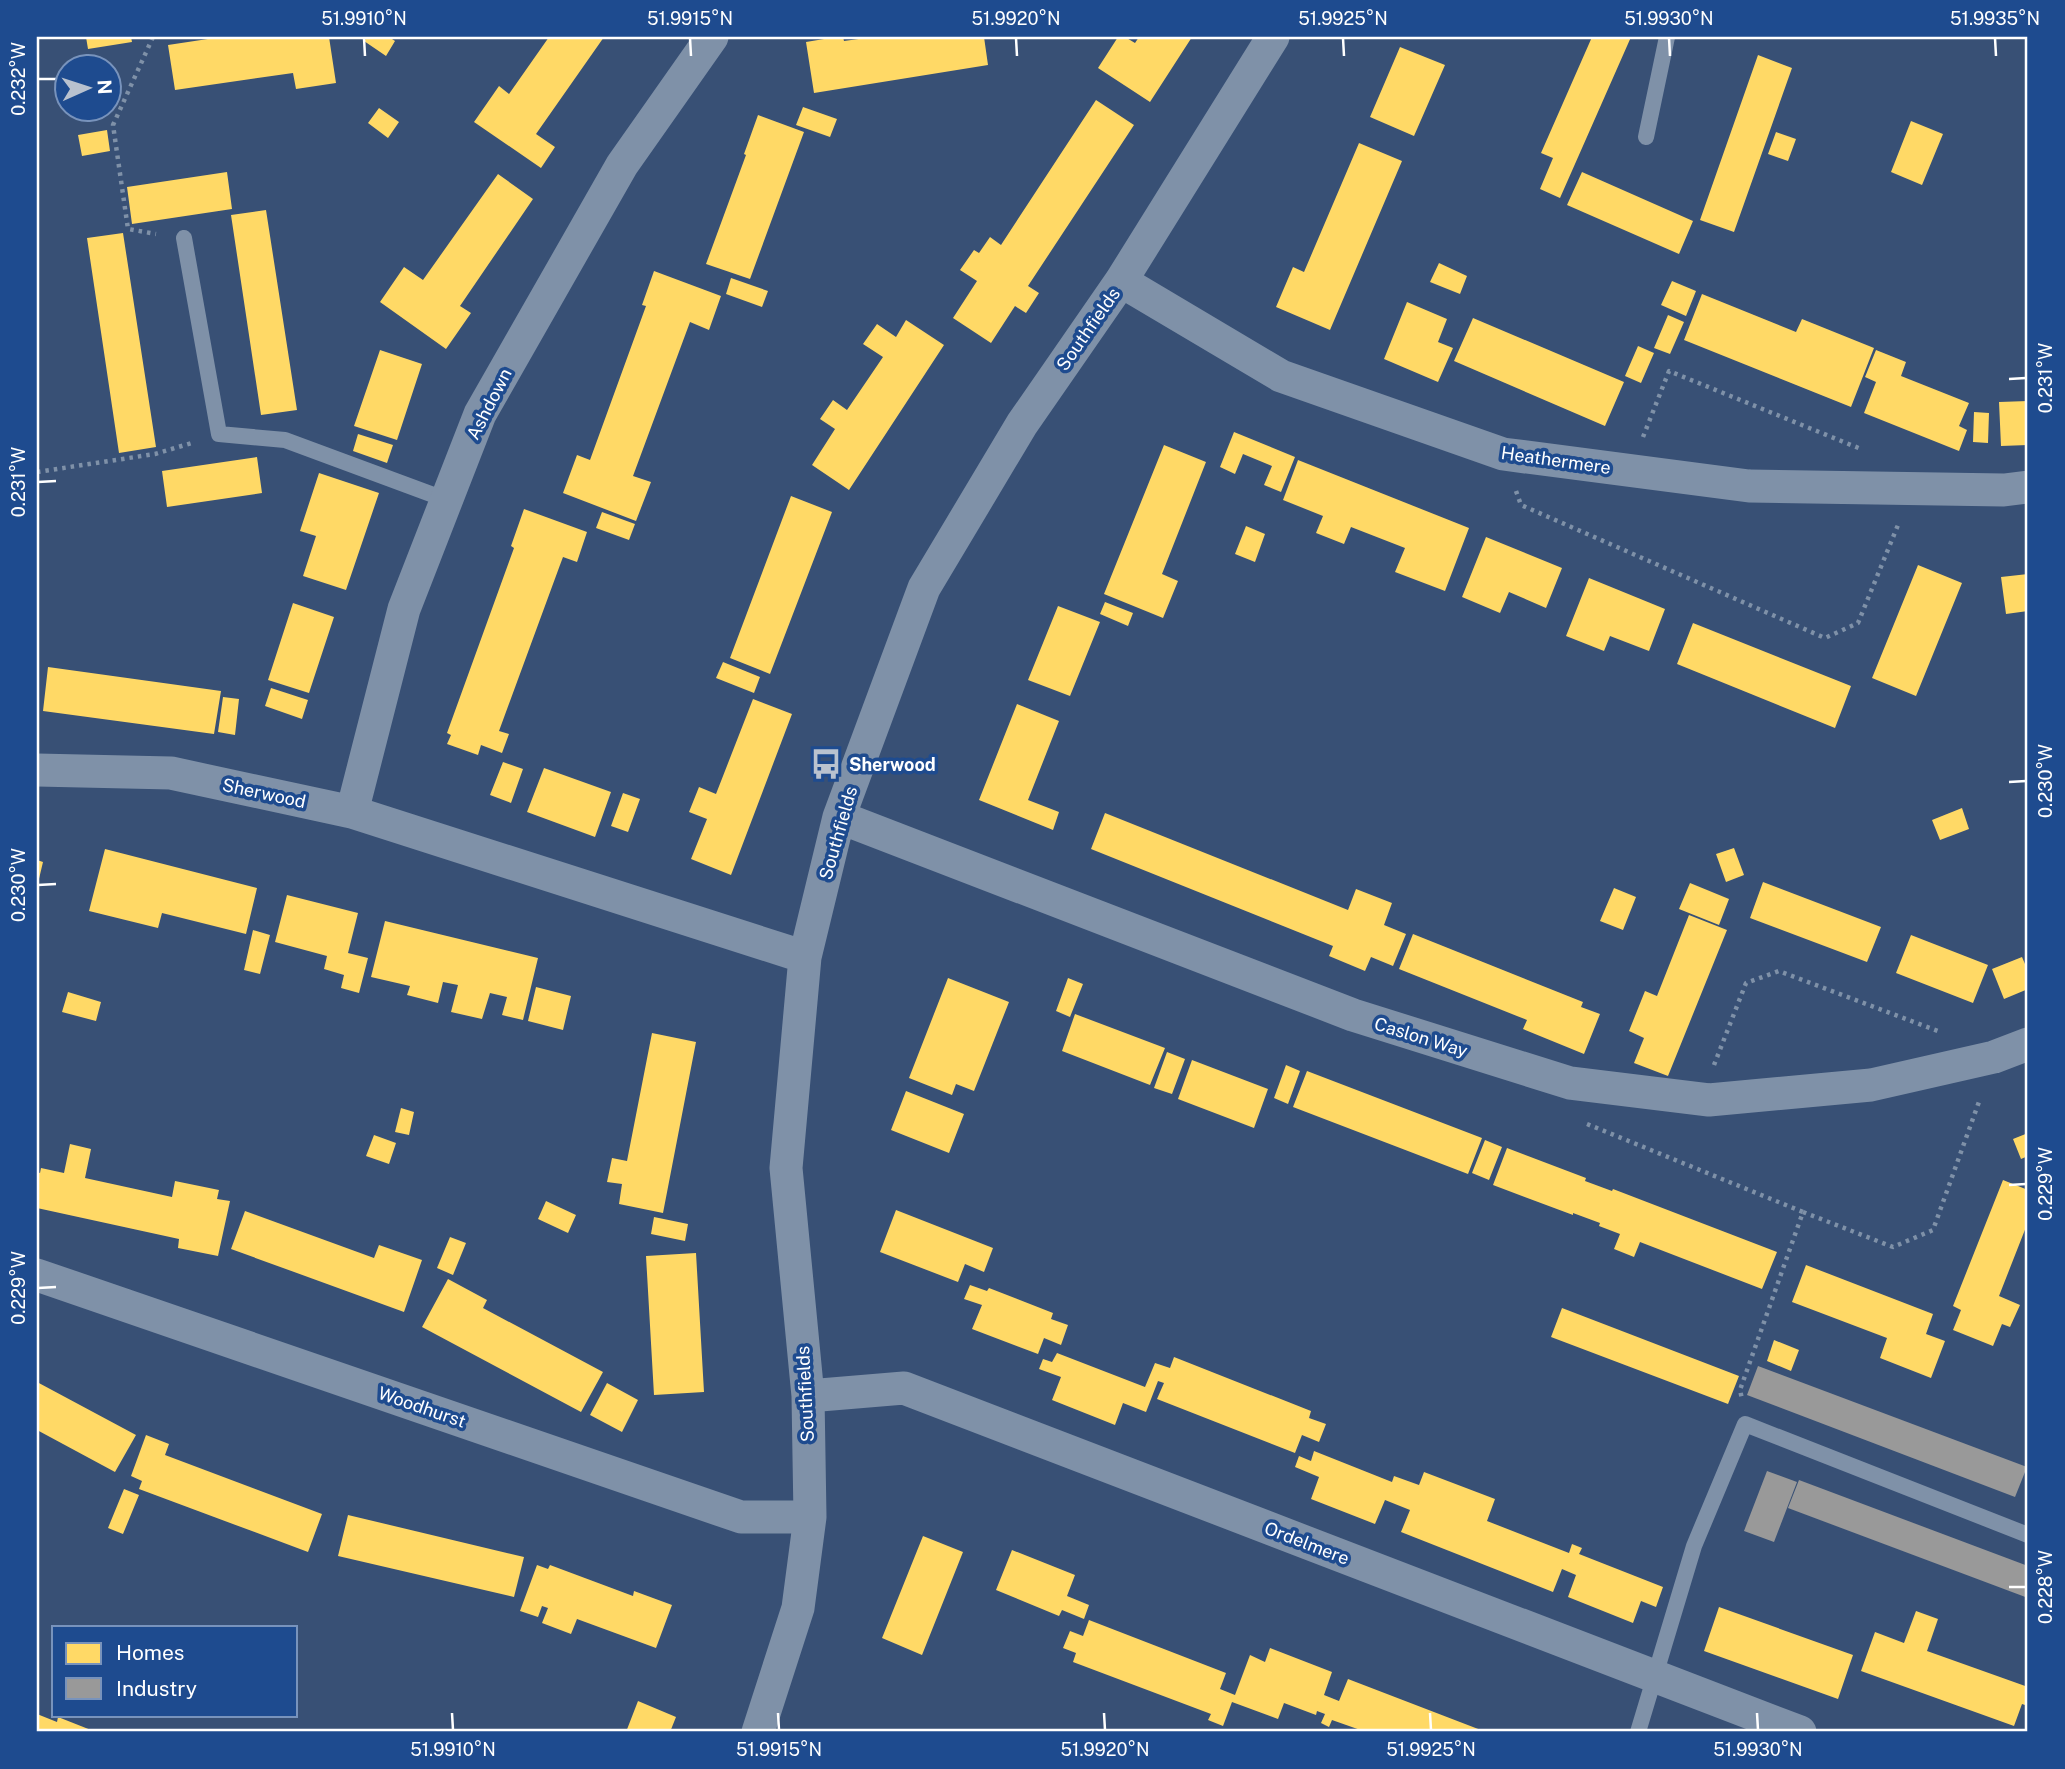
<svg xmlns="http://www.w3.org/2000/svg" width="2065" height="1769" viewBox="0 0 2065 1769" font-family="'Public Sans',sans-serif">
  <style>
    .homes { fill: #ffd966 }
    .industry { fill: #999 }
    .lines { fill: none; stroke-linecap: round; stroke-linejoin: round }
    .path { stroke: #7f91a8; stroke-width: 4.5; stroke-dasharray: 3.5 5; stroke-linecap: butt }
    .lane { stroke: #7f91a8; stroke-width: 16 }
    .street { stroke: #7f91a8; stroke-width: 33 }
    .ticks { fill: none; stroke: #fff; stroke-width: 2.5 }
    .labels { text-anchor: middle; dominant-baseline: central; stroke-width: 7; stroke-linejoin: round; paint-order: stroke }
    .street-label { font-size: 18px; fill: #fff; stroke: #1e4b8f }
    .poi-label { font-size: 18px; font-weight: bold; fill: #fff; stroke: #1e4b8f; text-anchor: start }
    .neatline { fill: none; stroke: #fff; stroke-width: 2.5 }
    .ticks-label { font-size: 18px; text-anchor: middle; fill: #fff }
  </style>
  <rect width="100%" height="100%" fill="#385075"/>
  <path class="homes" d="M86,37H131L132,42L88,49Z
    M221,37H329L336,83L296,89L293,73L175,90L168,45Z
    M367,37H389L395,41L386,56L364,41Z
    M549,37H604L536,134L555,147L541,168L474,122L499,86L509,94Z
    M836,37H843L844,41L873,37H984L988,65L814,93L806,42Z
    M1118,37H1125L1135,43L1139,37H1192L1150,102L1098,68Z
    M1592,37H1631L1560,198L1540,189L1553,158L1541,153Z
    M1400,47L1445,65L1414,136L1370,117Z
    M1758,55L1792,68L1734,232L1700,220Z
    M1096,100L1134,125L1028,286L1039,293L1026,313L1015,306L991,343L953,318L977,281L960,270L974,250L979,253L990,237L1001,245Z
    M803,107L837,119L830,137L796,125Z
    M379,108L399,122L388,138L368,123Z
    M758,115L804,132L750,279L706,264L746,155L744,154Z
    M1911,121L1943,134L1922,185L1891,172Z
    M107,130L110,151L82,156L78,135Z
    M1776,132L1796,139L1788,161L1768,154Z
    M1359,143L1402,161L1330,330L1276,307L1293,267L1304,272Z
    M227,172L232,209L132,224L127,187Z
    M1582,172L1693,221L1679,254L1567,205Z
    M498,174L533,199L460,306L471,313L446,349L380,302L404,267L423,280Z
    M266,210L297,410L261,415L231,215Z
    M123,233L156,447L119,453L87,238Z
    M1439,263L1467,276L1460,294L1430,282Z
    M654,271L721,296L709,330L690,322L633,476L651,482L636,521L563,493L577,455L590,460L646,306L642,305Z
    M731,278L768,291L762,307L726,294Z
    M1672,281L1696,291L1686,316L1661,305Z
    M1702,294L1796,332L1802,319L1874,348L1851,407L1684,340Z
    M1407,302L1447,319L1438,342L1453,348L1438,382L1384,359Z
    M1668,315L1684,322L1670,354L1654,348Z
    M1473,318L1624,382L1605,426L1454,361Z
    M906,320L944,345L849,490L812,465L835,429L820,419L833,400L847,410L883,357L863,344L877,324L896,337Z
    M1638,346L1654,353L1641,383L1625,376Z
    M380,350L422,364L397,440L354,426Z
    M1876,350L1906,362L1901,376L1969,403L1959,426L1967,430L1959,451L1864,413L1876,382L1865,377Z
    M2028,401V445L2001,446L1999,402Z
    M1974,412L1989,413L1988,443L1973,442Z
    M1234,432L1295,457L1281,492L1264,485L1272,466L1243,454L1235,474L1220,467Z
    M358,434L393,445L387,463L353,451Z
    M1164,445L1206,462L1162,574L1178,581L1163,618L1104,594Z
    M257,457L262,493L167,507L162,471Z
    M1298,460L1469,528L1445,591L1395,572L1405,548L1351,527L1344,544L1316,533L1323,516L1283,500Z
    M319,473L379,493L346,590L303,576L316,536L300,531Z
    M791,496L832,512L770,674L730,658Z
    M524,509L587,532L577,562L563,557L560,565L499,731L509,734L502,753L481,745L478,755L447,744L451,735L447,733L514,548L511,546Z
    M602,512L635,524L629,540L596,528Z
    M1246,526L1265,534L1255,562L1235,554Z
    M1486,537L1562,568L1546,608L1509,592L1500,613L1462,597Z
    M1918,565L1962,583L1916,696L1872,678Z
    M2028,574V611L2006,614L2001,577Z
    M1589,578L1665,609L1649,651L1610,636L1604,651L1566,636Z
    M1105,602L1133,613L1128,626L1100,614Z
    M293,603L334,617L309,693L268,680Z
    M1058,606L1100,622L1070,696L1028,680Z
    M1693,623L1851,686L1835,728L1677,664Z
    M723,662L760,677L754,693L716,678Z
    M48,667L221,691L214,734L43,711Z
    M271,688L308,700L302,719L265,706Z
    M223,697L239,699L235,735L218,732Z
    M753,699L792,714L731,875L691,859L707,819L689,812L699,787L716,794Z
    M1017,704L1059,721L1028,800L1059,812L1053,830L979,800Z
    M503,762L523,769L511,803L490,795Z
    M544,768L611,792L595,837L527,812Z
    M623,793L640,799L628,832L611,826Z
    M1962,808L1969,829L1940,840L1932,820Z
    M1105,813L1348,910L1356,889L1392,903L1384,925L1406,934L1393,966L1371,957L1365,971L1329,956L1333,946L1091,849Z
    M1734,848L1744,875L1726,882L1716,854Z
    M105,849L257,888L246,934L162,913L158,928L89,911Z
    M37,860L43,862L38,883H37Z
    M1763,882L1881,927L1867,962L1750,918Z
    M1690,883L1729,899L1719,925L1679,909Z
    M1614,888L1636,897L1623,930L1600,921Z
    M287,895L358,913L348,953L368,958L359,993L341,988L344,975L324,969L327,956L275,942Z
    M1689,915L1727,930L1668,1076L1634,1063L1644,1038L1629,1031L1645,991L1657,996Z
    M385,921L538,958L523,1020L502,1015L507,997L490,993L482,1019L451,1012L458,985L443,982L438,1003L407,995L410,986L371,977Z
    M253,930L270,935L260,974L244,970Z
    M1413,934L1583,1002L1581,1007L1600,1014L1584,1054L1523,1029L1527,1020L1399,969Z
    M1911,935L1988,965L1973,1003L1896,973Z
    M2022,957L2028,971V989L2004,999L1992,969Z
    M948,978L1009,1002L974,1091L956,1084L952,1095L909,1078Z
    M1068,978L1083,984L1070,1017L1056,1011Z
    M536,987L571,996L563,1030L528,1021Z
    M68,992L101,1002L96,1021L62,1012Z
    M1075,1014L1165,1048L1150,1085L1062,1051Z
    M652,1033L696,1042L663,1213L619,1204L622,1184L607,1182L612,1158L627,1161Z
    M1167,1052L1185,1059L1172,1094L1154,1088Z
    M1192,1060L1268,1089L1254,1128L1178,1099Z
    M1286,1065L1300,1071L1288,1104L1274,1098Z
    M1307,1071L1482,1138L1468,1174L1293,1107Z
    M906,1091L964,1114L949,1153L891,1130Z
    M401,1108L414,1112L409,1135L395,1132Z
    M2028,1133V1156L2021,1159L2013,1139Z
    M374,1135L396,1143L389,1164L366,1156Z
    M1485,1140L1502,1147L1489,1180L1472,1173Z
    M70,1144L91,1149L85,1178L172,1197L175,1181L219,1190L217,1199L230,1201L218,1256L178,1248L179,1239L37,1208V1172L40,1173L41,1168L64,1173Z
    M1507,1148L1586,1178L1585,1181L1612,1191L1613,1189L1777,1252L1762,1289L1640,1242L1634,1257L1614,1249L1620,1234L1599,1226L1600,1223L1573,1213V1215L1493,1185Z
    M2003,1180L2028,1190V1222L1999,1296L2020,1305L2010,1327L2002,1324L1993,1346L1953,1330L1961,1310L1953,1306Z
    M546,1201L576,1215L568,1233L538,1219Z
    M896,1210L993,1248L984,1272L965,1264L958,1282L880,1252Z
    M245,1211L374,1258L379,1245L422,1260L404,1312L231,1249Z
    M654,1217L688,1224L685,1241L651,1234Z
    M450,1237L466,1243L453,1275L437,1268Z
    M696,1253L704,1392L654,1395L646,1256Z
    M1806,1265L1933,1314L1926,1334L1945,1341L1931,1378L1880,1358L1887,1338L1792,1302Z
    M448,1279L487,1300L483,1308L603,1372L581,1412L422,1327Z
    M970,1285L987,1291L989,1288L1053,1313L1051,1319L1068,1325L1061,1345L1044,1338L1038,1354L972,1329L982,1305L964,1299Z
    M1562,1308L1739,1376L1728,1404L1551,1337Z
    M1774,1340L1799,1350L1791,1371L1767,1361Z
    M1057,1353L1145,1387L1155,1363L1170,1368L1174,1357L1311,1411L1309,1418L1326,1424L1319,1442L1302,1435L1295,1453L1157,1399L1164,1383L1158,1381L1146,1412L1123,1403L1115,1425L1052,1400L1061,1377L1039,1369L1043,1359L1052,1362Z
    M37,1382L136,1435L115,1472L37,1430Z
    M607,1383L638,1400L622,1432L590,1415Z
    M146,1435L169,1444L165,1455L322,1514L308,1552L139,1489L142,1481L131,1476Z
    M1314,1451L1392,1482L1394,1476L1419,1485L1424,1472L1495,1499L1487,1521L1569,1553L1572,1544L1582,1548L1579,1554L1663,1587L1656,1607L1641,1601L1633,1623L1568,1597L1576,1575L1562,1569L1553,1592L1401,1532L1410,1510L1385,1500L1375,1524L1311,1499L1319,1477L1295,1467L1299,1456L1311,1461Z
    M124,1489L139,1495L123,1534L108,1528Z
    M348,1515L524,1557L514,1597L338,1556Z
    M923,1536L963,1552L922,1655L882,1638Z
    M1012,1550L1075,1575L1067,1596L1089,1605L1084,1619L1062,1610L1059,1616L996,1590Z
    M537,1565L548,1569L550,1565L633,1596L634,1591L672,1605L656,1648L577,1619L571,1634L542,1623L548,1608L542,1606L538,1617L520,1611Z
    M1719,1607L1853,1655L1838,1699L1704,1651Z
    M1916,1611L1938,1619L1927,1651L2028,1687V1706L2022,1704L2014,1726L1861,1671L1875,1632L1904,1643Z
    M1089,1620L1226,1673L1220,1689L1235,1695L1250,1655L1265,1662L1270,1648L1332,1672L1324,1695L1339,1701L1348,1679L1486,1732H1366L1332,1720L1329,1727L1321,1723L1325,1714L1317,1711L1316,1715L1284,1703L1278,1719L1232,1702L1223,1726L1208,1720L1211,1714L1073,1662L1076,1653L1063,1648L1070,1631L1083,1636Z
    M638,1701L676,1717L670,1732H626Z
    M37,1714L57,1722L58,1717L96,1732H37Z"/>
  <path class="industry" d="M1758,1366L2027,1467L2015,1497L1747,1395Z
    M1767,1471L1797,1482L1774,1542L1744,1531Z
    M1799,1480L2028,1566V1598L1788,1508Z"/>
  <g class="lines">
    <path class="path" d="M153,37L113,125L128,229L156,234
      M1643,437L1669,371L1861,449
      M37,472L155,454L195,442
      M1516,491L1521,505L1825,638L1858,623L1898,525
      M1714,1065L1746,983L1779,971L1938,1031
      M1587,1124L1803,1212L1740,1390L1742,1399
      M1803,1212L1893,1247L1933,1230L1980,1099"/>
    <path class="lane" d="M1646,137L1667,37
      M184,238L219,434L285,440L447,500
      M1638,1732L1694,1546L1745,1424L2028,1535"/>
    <path class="street" d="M1121,281L1281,376L1503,454L1749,486L2004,490L2028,487
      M37,770L171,773L352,812L805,957
      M352,812L404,609L480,414L622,165L712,37
      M839,817L1353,1015L1570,1083L1709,1100L1871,1085L1994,1057L2028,1044
      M37,1275L741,1517H810
      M808,1396L904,1388L1800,1732
      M758,1732L798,1608L810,1517L808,1396L786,1168L805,957L839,817L924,588L1022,424L1121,281L1273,37"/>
  </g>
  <path class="ticks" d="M364,38L365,56M690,38L691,56M1016,38L1017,56M1343,38L1344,56M1669,38L1670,56M1995,38L1996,56M38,79H56M2009,379L2026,378M38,482L56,481M2009,782L2026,781M38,885L56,884M2009,1185L2026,1184M38,1288L56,1287M2009,1587H2026M452,1713L453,1730M778,1713L779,1730M1104,1713L1105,1730M1430,1713L1431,1730M1757,1713L1758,1730"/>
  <defs>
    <symbol id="bus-bare" viewBox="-9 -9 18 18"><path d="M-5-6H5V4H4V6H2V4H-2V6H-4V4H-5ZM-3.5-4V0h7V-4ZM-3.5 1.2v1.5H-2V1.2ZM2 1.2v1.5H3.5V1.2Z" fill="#b9c2cf" stroke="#1e4b8f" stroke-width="2.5" paint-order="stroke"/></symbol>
  </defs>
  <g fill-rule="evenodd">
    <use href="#bus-bare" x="804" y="742" width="44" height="44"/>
  </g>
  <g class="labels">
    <g class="street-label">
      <text transform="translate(1088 329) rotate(-55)">Southfields</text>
      <text transform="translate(489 404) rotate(-63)">Ashdown</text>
      <text transform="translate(1556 460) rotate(8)">Heathermere</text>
      <text transform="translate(264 793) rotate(12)">Sherwood</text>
      <text transform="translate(838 833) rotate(-74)">Southfields</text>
      <text transform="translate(1421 1037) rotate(17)">Caslon Way</text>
      <text transform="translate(805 1394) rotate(-93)">Southfields</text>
      <text transform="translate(422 1407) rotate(19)">Woodhurst</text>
      <text transform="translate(1307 1543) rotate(21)">Ordelmere</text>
    </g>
    <g class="poi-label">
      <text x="849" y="764">Sherwood</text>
    </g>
  </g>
  <rect width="2065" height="1769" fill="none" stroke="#1e4b8f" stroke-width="77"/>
  <rect x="52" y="1626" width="245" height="91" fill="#1e4b8f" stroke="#7893bc" stroke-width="2"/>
  <rect x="66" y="1643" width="35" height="21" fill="#ffd966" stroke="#7893bc" stroke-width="2"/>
  <text x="116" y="1660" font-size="21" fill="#ffffff">Homes</text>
  <rect x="66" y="1678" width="35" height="21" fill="#999999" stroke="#7893bc" stroke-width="2"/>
  <text x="116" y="1696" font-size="21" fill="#ffffff">Industry</text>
  <g transform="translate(88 88) rotate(87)"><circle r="33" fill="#1e4b8f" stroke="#7893bc" stroke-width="2"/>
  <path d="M0-5L12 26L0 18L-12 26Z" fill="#b9c2cf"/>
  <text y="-10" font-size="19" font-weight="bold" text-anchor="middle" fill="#ffffff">N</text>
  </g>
  <rect x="38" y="38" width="1988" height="1692" class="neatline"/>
  <g class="ticks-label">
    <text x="364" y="25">51.9910°N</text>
    <text x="690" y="25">51.9915°N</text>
    <text x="1016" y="25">51.9920°N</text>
    <text x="1343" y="25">51.9925°N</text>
    <text x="1669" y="25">51.9930°N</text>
    <text x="1995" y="25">51.9935°N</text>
    <text transform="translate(19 79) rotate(-90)" y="6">0.232°W</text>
    <text transform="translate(2046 378) rotate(-90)" y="6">0.231°W</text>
    <text transform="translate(19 482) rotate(-90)" y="6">0.231°W</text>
    <text transform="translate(2046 781) rotate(-90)" y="6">0.230°W</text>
    <text transform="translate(19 885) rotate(-90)" y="6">0.230°W</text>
    <text transform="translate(2046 1184) rotate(-90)" y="6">0.229°W</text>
    <text transform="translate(19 1288) rotate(-90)" y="6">0.229°W</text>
    <text transform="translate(2046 1587) rotate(-90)" y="6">0.228°W</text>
    <text x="453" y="1756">51.9910°N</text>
    <text x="779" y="1756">51.9915°N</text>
    <text x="1105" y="1756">51.9920°N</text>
    <text x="1431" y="1756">51.9925°N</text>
    <text x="1758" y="1756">51.9930°N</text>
  </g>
</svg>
